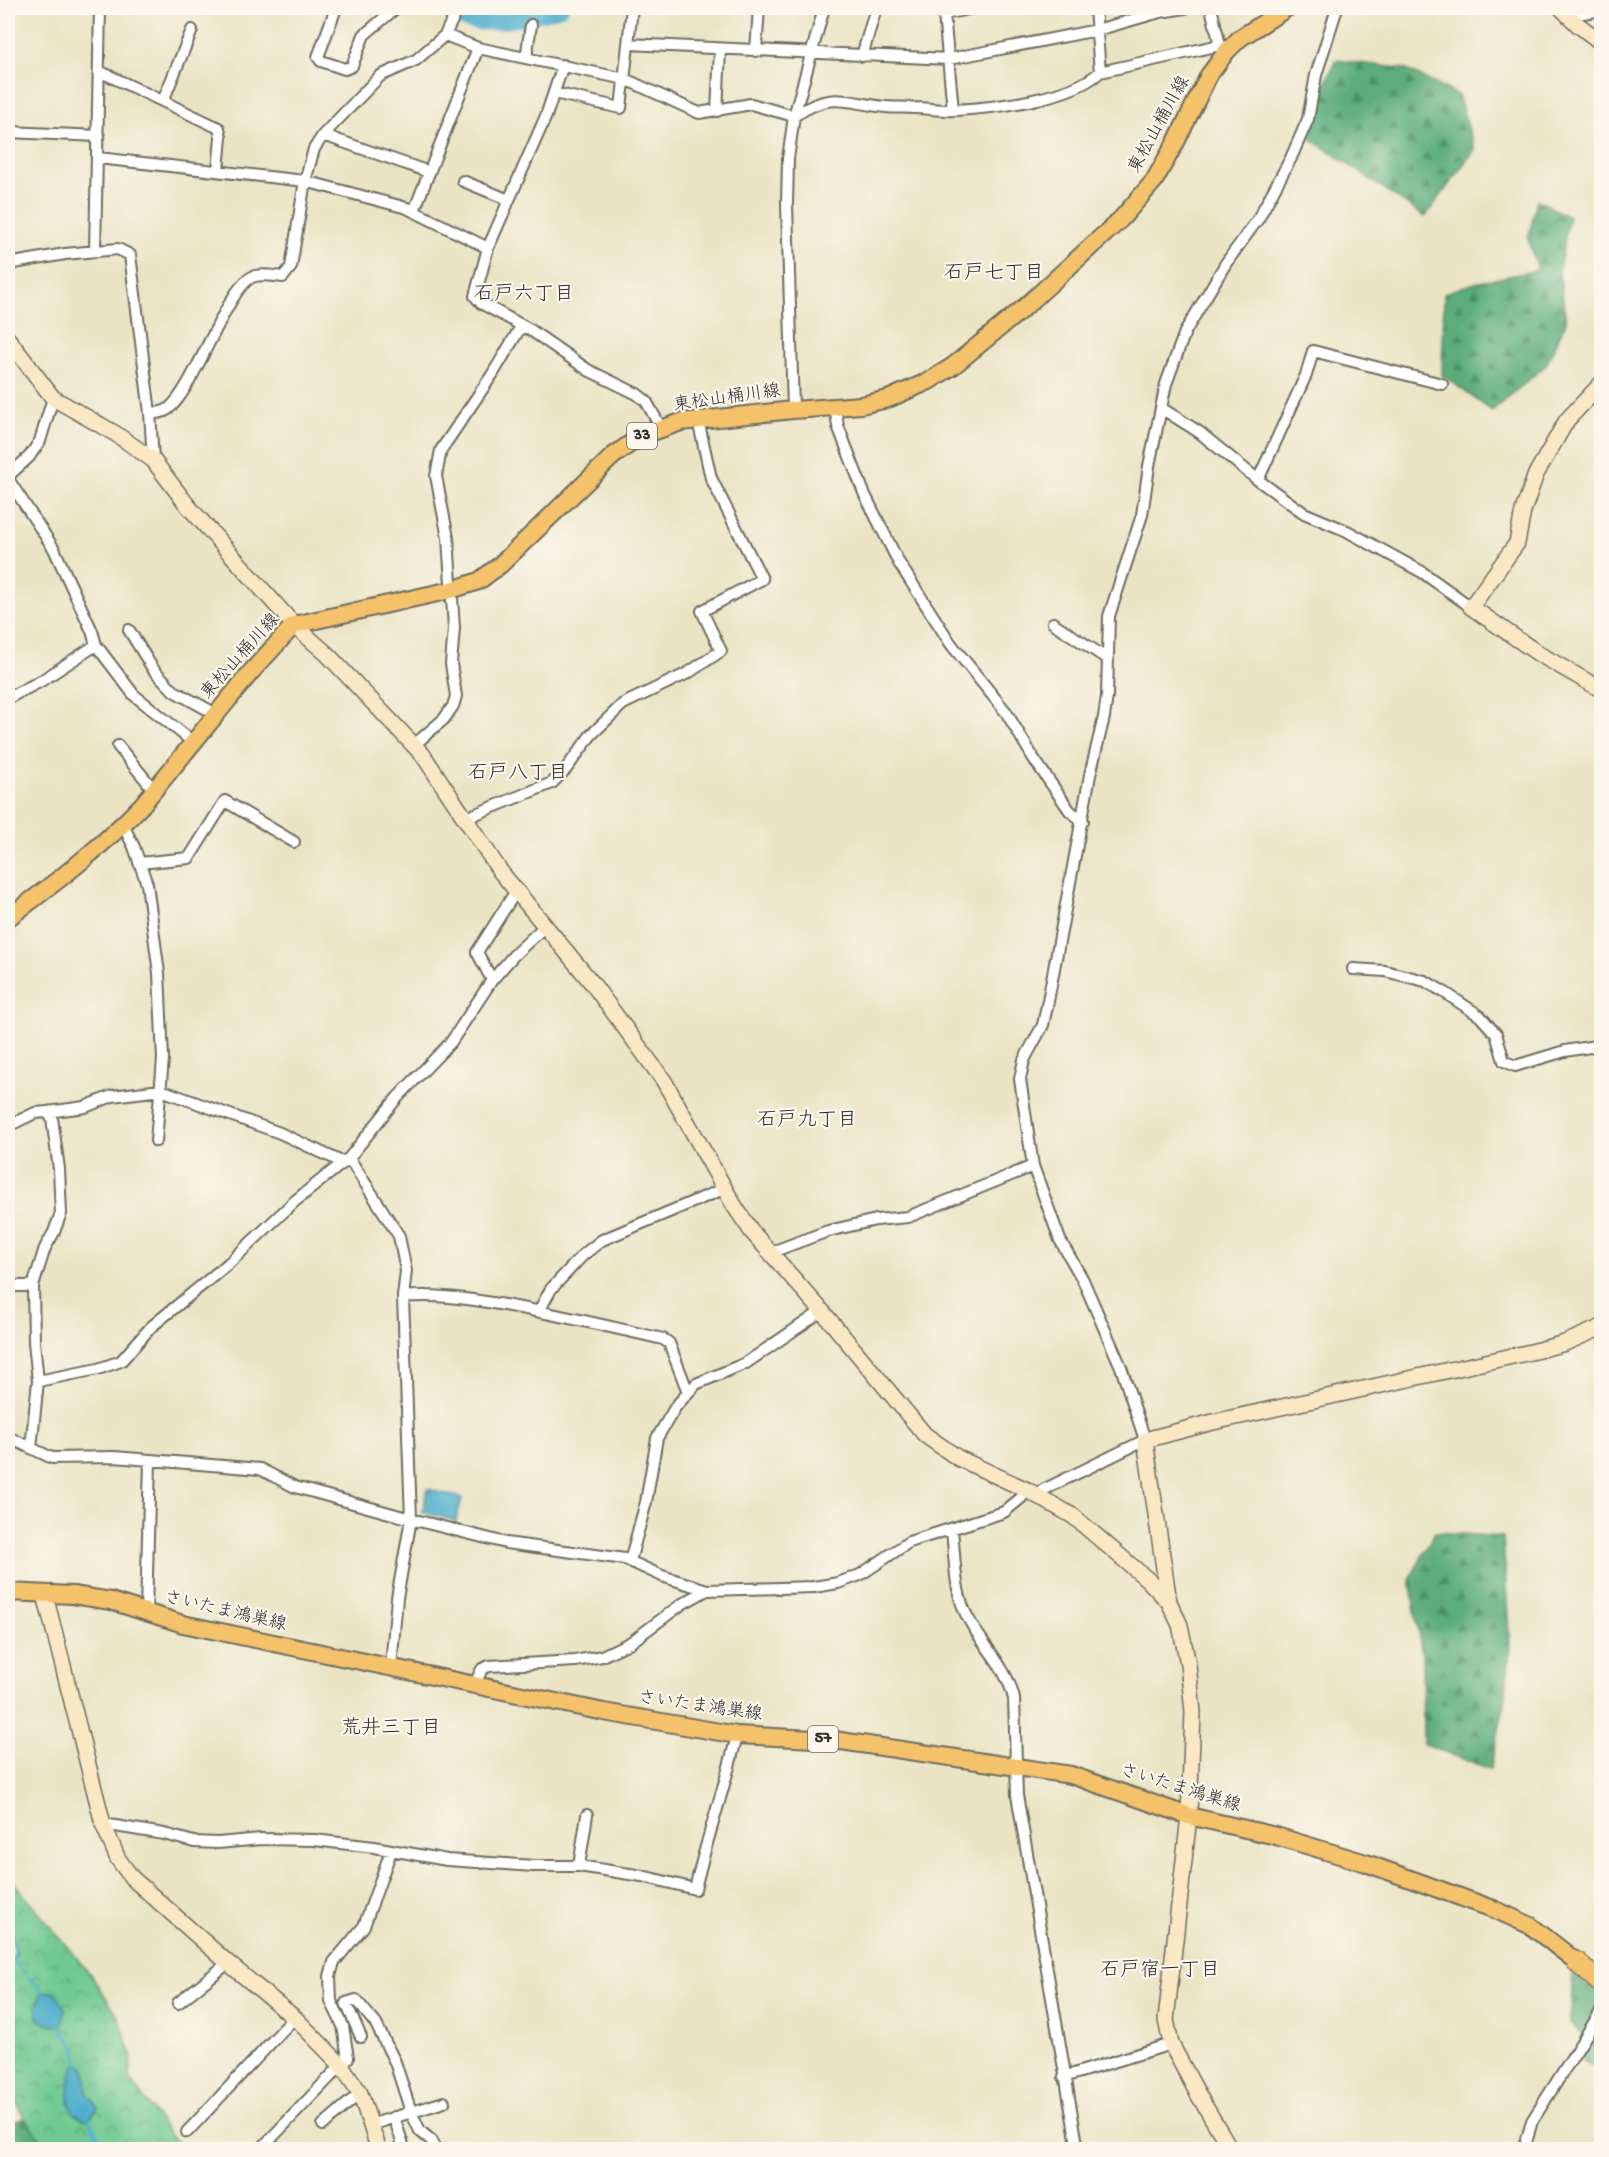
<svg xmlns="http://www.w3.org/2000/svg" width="1609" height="2157" viewBox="0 0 1609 2157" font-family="'Gochi Hand','Klee One',sans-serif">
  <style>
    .forest { fill: url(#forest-firs); stroke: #436c52; stroke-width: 1.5 }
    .park { fill: url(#park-crowns); stroke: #4d7a5e; stroke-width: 1.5 }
    .water { fill: #4cadcb; stroke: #3c6c7b; stroke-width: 1.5 }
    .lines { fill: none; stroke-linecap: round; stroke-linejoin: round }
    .stream { stroke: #4cadcb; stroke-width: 3 }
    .river { stroke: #4cadcb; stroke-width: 16 }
    .street-casing { stroke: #6e6c61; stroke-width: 14 }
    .secondary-casing { stroke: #6e6c61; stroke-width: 18 }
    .primary-casing { stroke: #6e6c61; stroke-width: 20 }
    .highway-casing { stroke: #6e6c61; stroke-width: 22 }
    .street { stroke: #fff; stroke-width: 10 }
    .secondary { stroke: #fae7c3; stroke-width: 15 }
    .primary { stroke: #f3c26a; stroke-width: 16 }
    .highway { stroke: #f3c26a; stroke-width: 20 }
    .labels { text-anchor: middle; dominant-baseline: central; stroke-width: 4.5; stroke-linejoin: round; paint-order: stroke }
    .shield { fill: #fbf7ec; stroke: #696865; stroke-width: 1.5 }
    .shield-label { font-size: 16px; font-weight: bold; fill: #2b2b2b }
    .street-label { font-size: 18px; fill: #2b2b2b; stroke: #fbf7ec }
    .neighbourhood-label { font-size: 20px; fill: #2b2b2b; stroke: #fbf7ec }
  </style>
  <defs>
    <pattern id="forest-firs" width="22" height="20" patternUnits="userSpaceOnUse" patternTransform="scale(1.5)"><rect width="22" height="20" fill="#5bad7a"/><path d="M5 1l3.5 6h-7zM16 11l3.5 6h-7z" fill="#4b8d64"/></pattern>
    <pattern id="park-crowns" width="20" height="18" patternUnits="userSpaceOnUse" patternTransform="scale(1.5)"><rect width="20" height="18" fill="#6fc990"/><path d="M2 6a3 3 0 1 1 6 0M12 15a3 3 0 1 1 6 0" fill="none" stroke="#5ba376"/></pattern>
  </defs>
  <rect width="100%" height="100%" fill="#fbf7ec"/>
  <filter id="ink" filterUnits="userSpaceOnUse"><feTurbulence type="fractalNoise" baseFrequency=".0167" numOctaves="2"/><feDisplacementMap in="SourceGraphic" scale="12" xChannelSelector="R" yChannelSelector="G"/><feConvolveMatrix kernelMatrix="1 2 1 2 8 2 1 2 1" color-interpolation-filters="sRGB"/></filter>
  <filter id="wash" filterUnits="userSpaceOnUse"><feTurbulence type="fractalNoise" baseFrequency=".008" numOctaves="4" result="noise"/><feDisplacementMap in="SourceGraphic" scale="24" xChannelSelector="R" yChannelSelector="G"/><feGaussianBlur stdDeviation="1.35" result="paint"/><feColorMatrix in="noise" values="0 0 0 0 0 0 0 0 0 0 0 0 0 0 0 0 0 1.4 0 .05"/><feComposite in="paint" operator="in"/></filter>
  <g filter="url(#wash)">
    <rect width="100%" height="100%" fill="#eae4c4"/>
    <path class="forest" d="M1336,60L1405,69L1458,95L1475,149L1425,217L1311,139L1319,97Z
      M1537,200L1569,217L1559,270L1566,322L1546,365L1492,411L1442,375L1444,293L1475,283L1538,270L1528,240Z
      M1435,1532L1503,1537L1510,1649L1505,1703L1490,1769L1423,1744L1422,1656L1410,1579Z
      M1573,1968L1601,1993V2071L1577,2056L1587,2038L1570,2023Z
      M25,2118L48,2149L8,2150V2123Z"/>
    <path class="park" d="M8,1876L90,1974L118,2015L132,2056L130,2078L171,2137L188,2149H48C37,2136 14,2106 12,2089C10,2076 13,2064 8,2052V1962L16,1956L17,1951L8,1930Z"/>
    <path class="water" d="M428,1489L462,1498L456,1521L422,1512Z
      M48,1992L56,1993L65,2009L62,2025C52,2027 45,2025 37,2018V2008L41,1993Z
      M77,2062L85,2068L87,2092L98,2107L88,2120C61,2117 67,2080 77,2062Z"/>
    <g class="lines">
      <path class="stream" d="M8,1933L15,1950L13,1957L15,1963L25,1973
        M29,1978L38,1985L43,1996
        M58,2022L75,2047L79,2066
        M88,2117L102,2150
        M90,2121L107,2150"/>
      <path class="river" d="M448,8C452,11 458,17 463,19C488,29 537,15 561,8"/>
    </g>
  </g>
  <g filter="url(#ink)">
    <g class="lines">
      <defs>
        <path id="street" d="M336,8L318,57L321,61L345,69L352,66L364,35L396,8
          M927,8L944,14L974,8
          M1095,8L1100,72
          M1211,8L1220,45
          M944,14L953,110
          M1570,15L1602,10
          M445,35L478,48L625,79L699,113L751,104L794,116
          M628,44L949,59L1097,30L1160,12L1185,8
          M756,51L759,8
          M862,56L876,8
          M526,58L531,25
          M563,65L546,116L488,248L475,296L481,303L532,331L588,370L637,394L646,401L661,428
          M99,71L219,128L221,137L218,171
          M554,93L621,108L632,8
          M163,101L192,30
          M717,111L720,50
          M794,116C834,90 845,103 886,107C895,108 905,107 914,108C927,108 941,111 955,110C994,108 1071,99 1100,72L1220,45L1227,51
          M8,132L99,136
          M323,135L429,172
          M98,158L305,181L407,208L488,248
          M463,181L509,200
          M414,211L478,48
          M95,251L100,8
          M8,264L65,254L118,249L130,255L150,413L153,460
          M835,407L838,426L864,493L899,563L951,644L1006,712L1034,759L1070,811L1083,821
          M1161,408L1199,432L1258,480L1304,513L1347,531L1422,572L1471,607
          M793,410L787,204L788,159L794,116L824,8
          M150,413C156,413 163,413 168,409C195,390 228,282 255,276C264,274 274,276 283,277L291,267L305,181L314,149L323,135L380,76L416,60L445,35L458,8
          M8,476L29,457L40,441L53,398
          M8,479L54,549L92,631L96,645
          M1258,480L1306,375L1313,351L1442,384
          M1053,623L1103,656H1108
          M129,630L153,669L174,691L216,714
          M8,698L41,681L96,645L134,695L193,742
          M414,745L444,719L453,706L456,696L451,664L454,628L448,538L436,476L441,450L492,375L522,325
          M118,746L154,790
          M466,818L552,783L566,769L591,735L623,704L688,673L721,651L702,611L762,579L711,478L698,420
          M123,825L134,847L147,884L159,973L163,1059L156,1141
          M139,863L189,858L225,801L294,842
          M1353,969L1385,971L1425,981L1444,992L1480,1016L1496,1034L1504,1061L1515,1066L1565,1051L1602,1045
          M492,980L477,952L516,891
          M47,1112L85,1107L112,1096L161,1090L280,1133L344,1163
          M8,1126L35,1113L47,1112L52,1118L59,1169L61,1213L54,1232L45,1248L33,1286L34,1342L38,1381L31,1448
          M349,1158L399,1236L406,1271L403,1297L411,1519L397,1598L391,1667
          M769,1253L828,1231L876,1220L908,1217L1033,1166
          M8,1286H33
          M403,1297C437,1294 471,1299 504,1305C557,1314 610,1327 663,1339L669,1343L688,1392
          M539,1311L551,1289L583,1255L602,1240L726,1188
          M38,1381L98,1369L121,1361L151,1327L229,1263L295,1201L349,1158L397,1098L451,1042L492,980L514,955L545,926
          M8,1437L52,1458L114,1457L260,1469L295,1487L411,1519L506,1543L625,1559L662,1576L707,1590L814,1587L838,1583L860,1575L909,1542L1004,1512L1021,1498L1027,1490
          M1035,1494L1145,1440L1121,1367L1083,1280L1060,1240L1033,1166L1020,1079L1024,1060L1043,1025L1048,1001L1090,775L1104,717L1107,696L1109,616L1142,515L1149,466L1166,384L1185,332L1226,263L1258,219L1291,158L1308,119L1316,75L1337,8
          M952,1530C955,1557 954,1587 965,1612C979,1643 1007,1665 1014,1699L1017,1795L1078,2150
          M630,1561L646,1502L657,1438L676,1406L696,1384L746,1363L822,1311
          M146,1613L150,1460
          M474,1686L482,1669L489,1666L575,1661L602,1656L631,1642L682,1604L707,1590
          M103,1824L164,1834L194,1842L218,1843L261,1839L314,1840L374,1847L447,1860L534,1866H579L642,1876L695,1889C707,1837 725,1787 737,1735
          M579,1866L587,1815
          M178,2003L228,1963
          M361,2037L346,2003L356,2000L376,2024L395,2062L411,2112L420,2131L432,2141L435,2150
          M1064,2077L1171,2044
          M394,2117L403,2145
          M323,2125L360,2093
          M370,2125L444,2102
          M187,2132L294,2018
          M260,2150L348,2058L343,2026L331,2001L330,1976L334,1962L364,1926L391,1851
          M1524,2150L1532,2121L1602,2010"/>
        <path id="secondary" d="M1561,8L1577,24L1602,43
          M8,339L53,398L116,434L153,460L188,506L294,625L327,654L423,755L500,871L592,983L664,1081L735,1207L752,1232L822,1311L925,1435L958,1458L1027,1490L1073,1516L1148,1580L1169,1602L1180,1625L1188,1664L1193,1712L1189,1816L1166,2020L1171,2044L1199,2096L1231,2150
          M1602,383L1567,420L1536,474L1523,511L1517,543L1471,607L1539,654L1602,690
          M45,1595L103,1824L118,1859L132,1878L228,1963L296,2019L341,2065L360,2093L379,2150
          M1169,1602L1145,1440L1209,1423L1531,1352L1565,1343L1602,1327"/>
        <path id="primary" d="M8,918C55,883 101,848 142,805L251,672L294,625L451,590L479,581L500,565L613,456L641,436L681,422L793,410L861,405L888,399L929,381L953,366L1026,306L1121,219L1154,181L1176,142L1209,75L1227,51L1240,38L1287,8
          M8,1592L73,1595L111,1601L183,1624L604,1712L737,1735L834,1740L1071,1775L1189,1816L1276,1836L1366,1863L1496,1910L1531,1926L1577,1962"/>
        <path id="highway" d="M1577,1962L1602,1984"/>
      </defs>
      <use href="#street" class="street-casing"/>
      <use href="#secondary" class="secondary-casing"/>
      <use href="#primary" class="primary-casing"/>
      <use href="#highway" class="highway-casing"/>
      <use href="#street" class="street"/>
      <use href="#secondary" class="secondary"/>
      <use href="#primary" class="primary"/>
      <use href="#highway" class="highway"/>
    </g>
  </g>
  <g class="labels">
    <g class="shield">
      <rect x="627" y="423" width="30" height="26" rx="4.5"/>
      <rect x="808" y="1726" width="30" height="26" rx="4.5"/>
    </g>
    <g class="shield-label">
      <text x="642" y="436">33</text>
      <text x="823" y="1739">57</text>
    </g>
    <g class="street-label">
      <text transform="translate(1160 125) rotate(-61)">東松山桶川線</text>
      <text transform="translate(727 399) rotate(-8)">東松山桶川線</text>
      <text transform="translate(241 657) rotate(-48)">東松山桶川線</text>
      <text transform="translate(225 1612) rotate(13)">さいたま鴻巣線</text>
      <text transform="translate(700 1707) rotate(8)">さいたま鴻巣線</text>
      <text transform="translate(1180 1789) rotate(17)">さいたま鴻巣線</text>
    </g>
    <g class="neighbourhood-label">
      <text x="994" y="274">石戸七丁目</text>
      <text x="524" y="295">石戸六丁目</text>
      <text x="518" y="774">石戸八丁目</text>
      <text x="807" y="1121">石戸九丁目</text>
      <text x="391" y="1729">荒井三丁目</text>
      <text x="1160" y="1971">石戸宿一丁目</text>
    </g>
  </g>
  <rect width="1609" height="2157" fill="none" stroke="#fbf7ec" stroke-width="30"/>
</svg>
